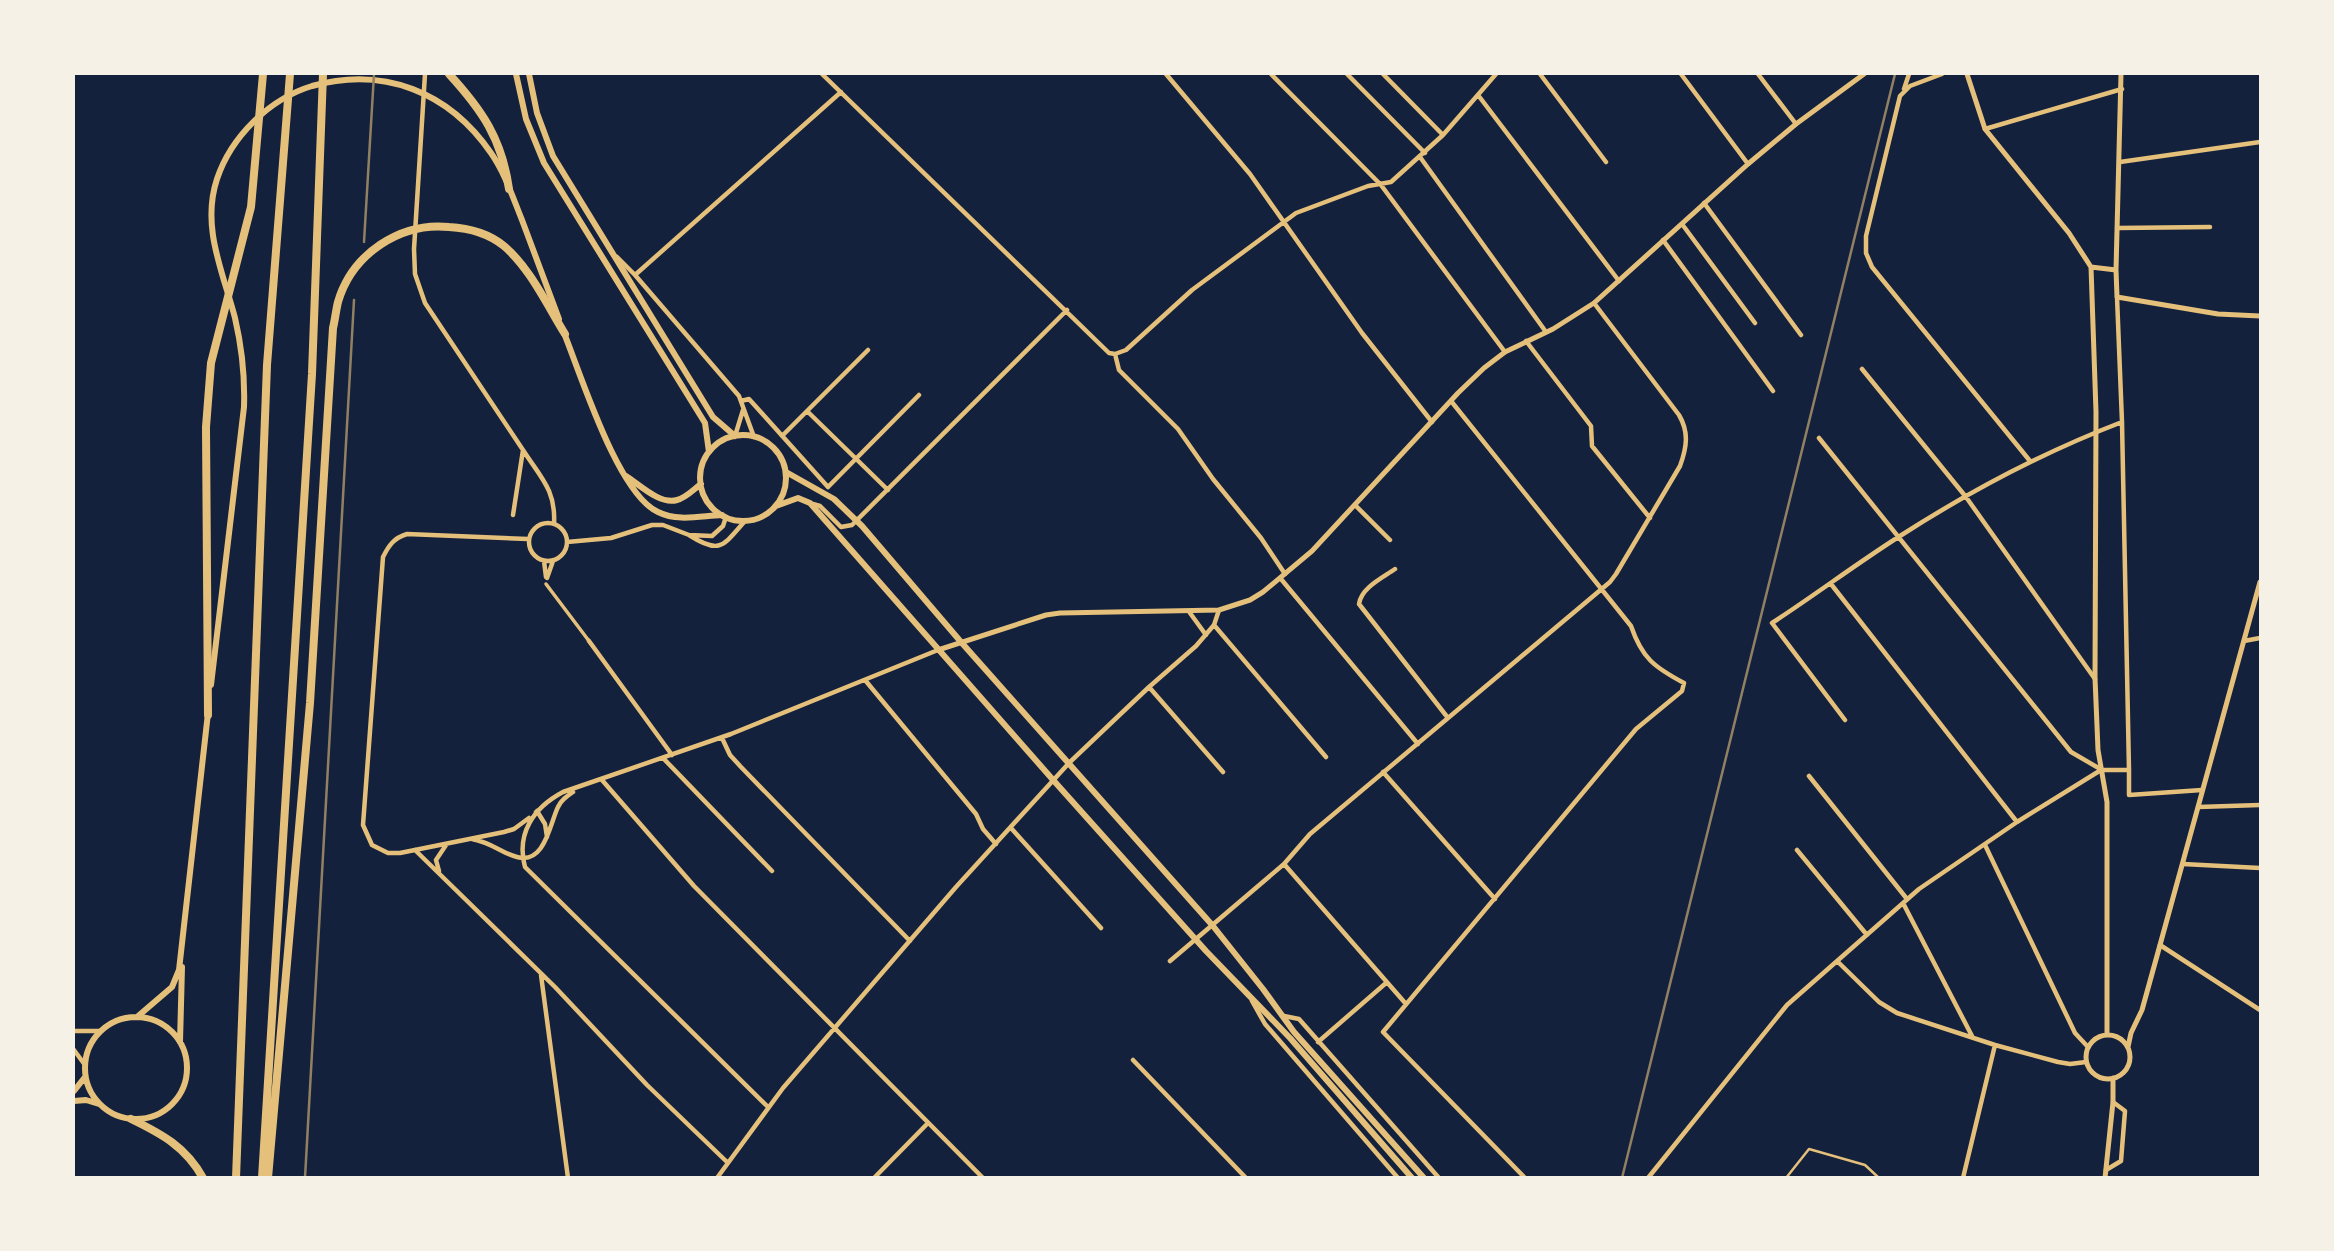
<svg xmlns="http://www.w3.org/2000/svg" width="2334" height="1251" viewBox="0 0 2334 1251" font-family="'Titillium Web',sans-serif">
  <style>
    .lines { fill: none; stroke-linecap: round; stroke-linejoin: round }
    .service { stroke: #e5c07b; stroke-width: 2.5 }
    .pedestrian { stroke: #e5c07b; stroke-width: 3.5 }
    .minor { stroke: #e5c07b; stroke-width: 4.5 }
    .tertiary { stroke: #e5c07b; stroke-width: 5 }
    .secondary { stroke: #e5c07b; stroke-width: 6 }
    .motorway { stroke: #e5c07b; stroke-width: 8 }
    .rail { stroke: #918062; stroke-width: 2.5 }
  </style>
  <rect width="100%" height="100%" fill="#14213d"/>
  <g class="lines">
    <path class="service" d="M1786,1178L1809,1149L1865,1165L1879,1178"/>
    <path class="pedestrian" d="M546,584L589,641"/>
    <path class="minor" d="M425,74L414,249L415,274L425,303L523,450L513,515
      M822,74L1109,353L1115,354L1119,370L1178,429L1213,479L1261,538L1285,574
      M1166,74L1250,174L1362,333L1432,422
      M1271,74L1381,185L1505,352
      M1347,74L1425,153
      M1383,74L1443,135
      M1540,74L1606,162
      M1681,74L1748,164
      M1758,74L1796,124
      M1942,74L1910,86L1900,96L1866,236V253L1872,267L2030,461
      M1904,89L1909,74
      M1478,95L1619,281
      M1985,129L2122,89
      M1420,157L1546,332
      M2120,162L2260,142
      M1704,203L1801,335
      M1682,224L1755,323
      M2118,228L2210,227
      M1663,240L1773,391
      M617,257L635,275L739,396L754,437
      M635,275L841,92
      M2117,297L2122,422L2129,770
      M1526,341L1591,426L1592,446L1650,518
      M1115,354L1126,350L1192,290L1296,213L1368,186L1391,182L1443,135L1496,74
      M1862,369L1966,497L2095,679
      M741,401L749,399L828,487L919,395
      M1451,401L1631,626C1642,658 1654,667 1684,683L1682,691L1636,729L1383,1032L1525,1178
      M807,411L888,490
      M735,436L743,410
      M782,436L868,350
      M1819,438L2071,752L2102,770H2129V795L2202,790
      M523,450C541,478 556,490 554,524
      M813,504L820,506L841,527L852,525L1067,310
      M1356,506L1390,540
      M726,517L723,526L712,536L689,535C720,555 723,546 745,521
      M529 542a19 19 0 1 1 38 0a19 19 0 1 1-38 0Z
      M528,539L407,534C394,538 389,545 383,557L363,825L372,845L388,853H400L504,832L514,829L529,818
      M567,542L611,538L652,525H663L689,535
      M544,561L546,577
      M1395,569C1382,578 1361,588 1359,604L1448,718
      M547,578L553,561
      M1281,579L1418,744
      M1831,584L2017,822
      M1190,613L1206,635
      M1214,625L1326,757
      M589,641L672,755
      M2244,641L2260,638
      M865,680L976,814L983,829L996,844
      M1149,687L1223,772
      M1845,720L1772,623C1815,595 1856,564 1900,536C1970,491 2044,452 2122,422
      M722,738L730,755L741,767L910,941
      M663,758L772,871
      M1383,772L1495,899
      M1809,776L1907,899
      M602,780L694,886L983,1178
      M2198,807L2260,805
      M536,812L537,811L545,824L547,837
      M1011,828L1101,928
      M472,839C493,843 501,853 517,857C545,865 550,823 558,807C561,800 567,796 573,792
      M1985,845L2075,1033L2088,1047
      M415,850L555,987L647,1085L727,1162
      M1797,850L1867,935
      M1284,864L1406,1004
      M2183,864L2260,868
      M439,871L436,860L446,845
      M1903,903L1972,1036
      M2160,945L2260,1010
      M1170,961L1284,864L1310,834L1610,582L1616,574L1680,466C1687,447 1689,432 1679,415L1594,303
      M1837,961L1879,1002L1897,1013L1995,1045L2058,1062L2070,1064L2086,1062
      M541,975L568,1178
      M1252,1001L1265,1024L1398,1178
      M1284,1016L1299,1019L1439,1178
      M74,1031H101
      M1318,1042L1386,983
      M74,1050L85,1065
      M1133,1060L1246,1178
      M768,1107L525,867C516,834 533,808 563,792L731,734L938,650
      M2106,1170L2121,1161L2125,1111L2113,1102
      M717,1178L783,1088L956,887L1069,763L1149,687L1196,646L1214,625L1219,610
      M874,1178L928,1123
      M1648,1178L1787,1005L1919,889L2017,822L2101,770
      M1963,1178L1995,1045"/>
    <path class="tertiary" d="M1967,74L1985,129L2069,233L2091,267L2096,412L2095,678L2098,750L2107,802V1035
      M2091,267L2116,270L2117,297L2218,314L2260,316
      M2116,270L2121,74
      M938,650L1046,615L1060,613L1219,610L1250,600L1263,592L1312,551L1458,393L1484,368L1505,352L1553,329L1594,303L1748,164L1796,124L1864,74
      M2086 1057a22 22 0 1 1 44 0a22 22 0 1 1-44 0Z
      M2128,1047L2131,1033L2142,1010L2160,945L2260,582
      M2105,1178L2113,1102V1078"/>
    <path class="secondary" d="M516,74L526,119L544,163L705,423L709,452
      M529,74L537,113L553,156L713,417L735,436
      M564,333C581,375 618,494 658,512C678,522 700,516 722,515
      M700 478a43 43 0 1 1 86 0a43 43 0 1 1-86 0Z
      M786,472L834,499L862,526L961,642L1213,926L1263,989L1294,1032L1424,1178
      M626,476C640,485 660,505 677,500C686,498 694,489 701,484
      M776,506L798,498L810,503L1054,781L1206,951L1290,1038L1412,1178
      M211,685L244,407C245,377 242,348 235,318C223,272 201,227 217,179C231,137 269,99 312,86C384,66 449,92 491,153C505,173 513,198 522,220C534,253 547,286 559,319
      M137,1017L172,987L179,970L208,713
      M85 1068a51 51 0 1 1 102 0a51 51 0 1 1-102 0Z
      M180,1042L182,967
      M74,1091L85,1077
      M74,1101L86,1100L99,1104"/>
    <path class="motorway" d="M449,74C482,110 502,139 509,189
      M208,715L206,427L211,363L251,207L263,74
      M131,1119C162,1134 186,1147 203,1178
      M236,1178L267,365L290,74
      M262,1178L312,374L323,74
      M268,1178L310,703L333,328C335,320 336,310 338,302C352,254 400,222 449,227C468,228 488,233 504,246C530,268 547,305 565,334"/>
    <path class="rail" d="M364,242L374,74
      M305,1178L354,300
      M1622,1178L1895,74"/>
  </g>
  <rect width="2334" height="1251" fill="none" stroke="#f6f1e7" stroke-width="150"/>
</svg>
